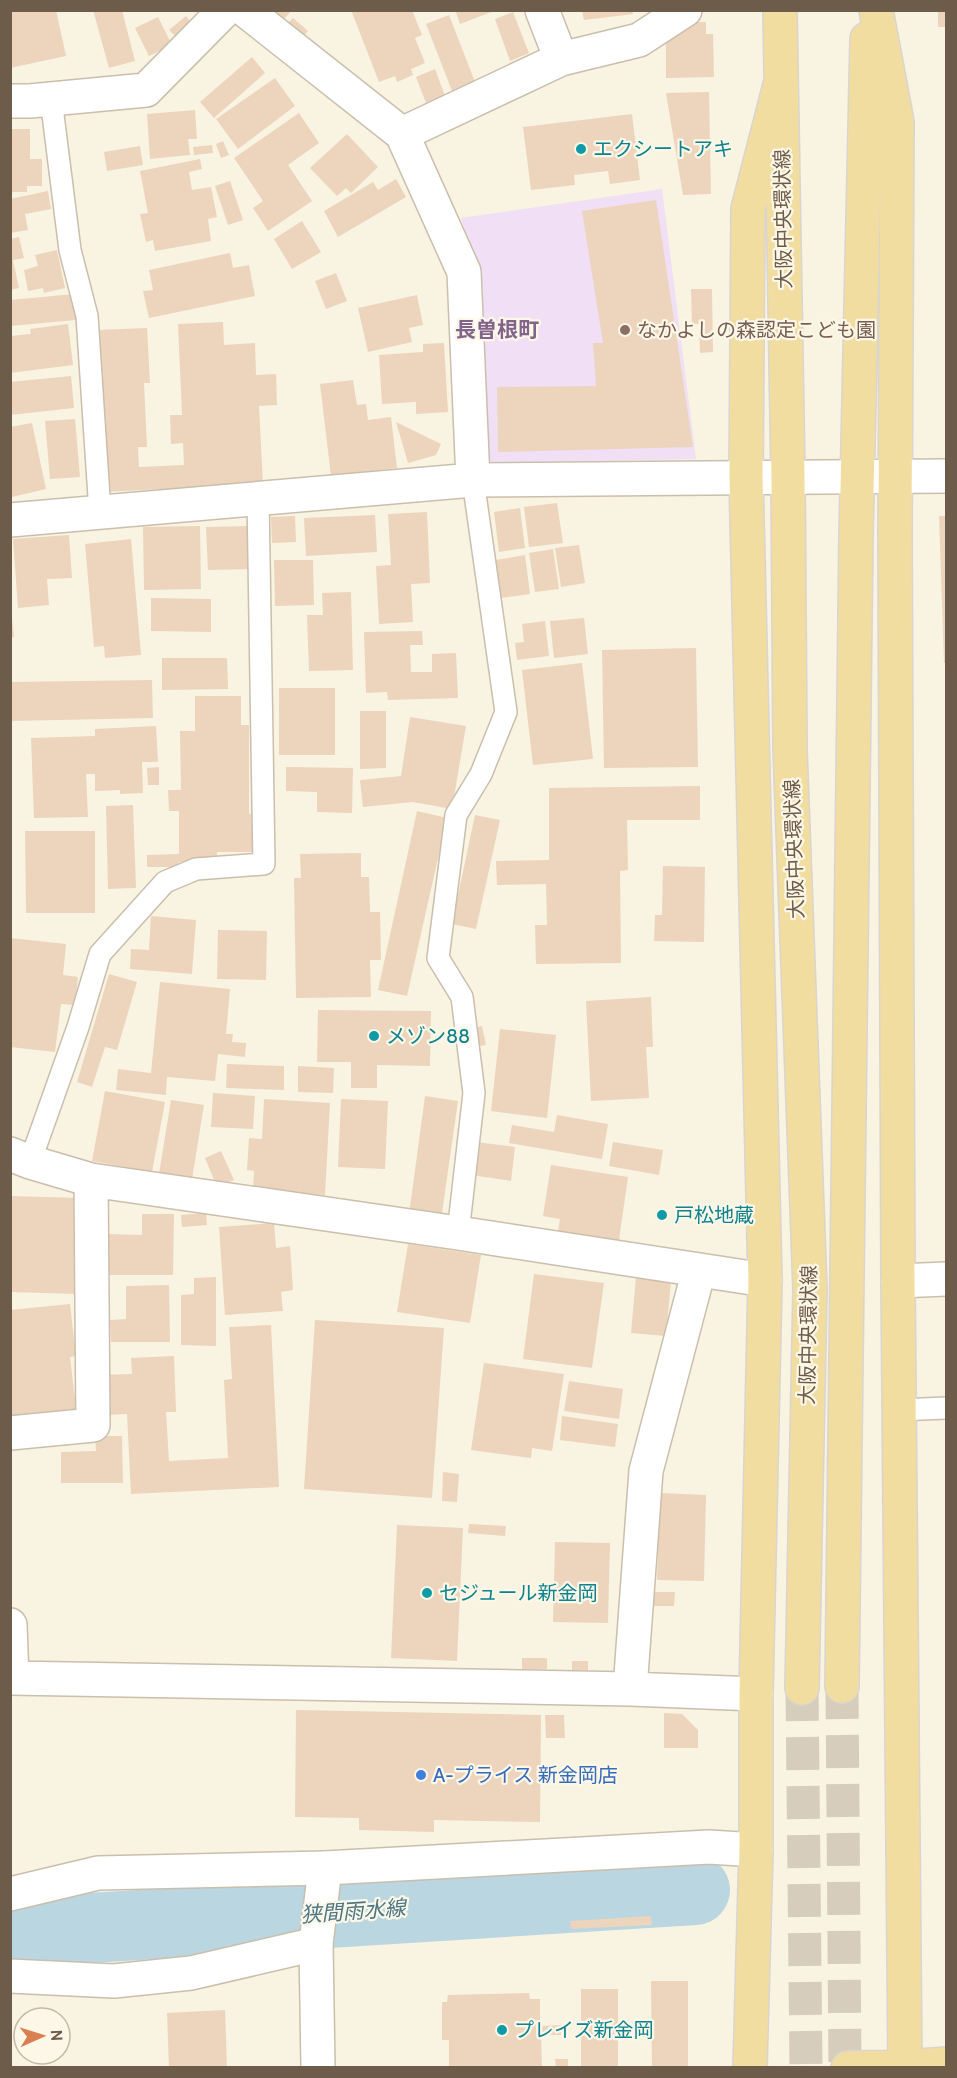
<svg xmlns="http://www.w3.org/2000/svg" width="957" height="2078" viewBox="0 0 957 2078" font-family="Cabin,'Noto Sans JP',sans-serif">
  <style>
    .education { fill: #f0dff5 }
    .lines { fill: none; stroke-linecap: round; stroke-linejoin: round }
    .river { stroke: #b9d6e1; stroke-width: 70 }
    .building { fill: #ecd5bc }
    .primary-tunnel { stroke: #d6cdbc; stroke-width: 33; stroke-dasharray: 33 16; stroke-linecap: butt }
    .service-casing { stroke: #cbbead; stroke-width: 24 }
    .minor-casing { stroke: #cbbead; stroke-width: 36 }
    .tertiary-casing { stroke: #cbbead; stroke-width: 36 }
    .primary-casing { stroke: #d9d5d0; stroke-width: 36 }
    .service { stroke: #fff; stroke-width: 21 }
    .minor { stroke: #fff; stroke-width: 33 }
    .tertiary { stroke: #fff; stroke-width: 33 }
    .primary { stroke: #f2dda0; stroke-width: 33 }
    .culture-dot { fill: #0f9aa8; stroke: #fdf7e8; stroke-width: 2 }
    .education-dot { fill: #8d6e63; stroke: #fdf7e8; stroke-width: 2 }
    .shop-dot { fill: #3f7fe0; stroke: #fdf7e8; stroke-width: 2 }
    .labels { text-anchor: middle; dominant-baseline: central; stroke-width: 4.5; stroke-linejoin: round; paint-order: stroke }
    .culture-label { font-size: 20px; fill: #0d838f; stroke: #fdf7e8; text-anchor: start }
    .street-label { font-size: 20px; fill: #6e5c4b; stroke: #fdf7e8 }
    .education-label { font-size: 20px; fill: #785e54; stroke: #fdf7e8; text-anchor: start }
    .shop-label { font-size: 20px; fill: #366cbe; stroke: #fdf7e8; text-anchor: start }
    .neighbourhood-label { font-size: 21px; font-weight: bold; fill: #82638b; stroke: #fdf7e8 }
    .water-label { font-size: 21px; font-style: italic; fill: #4b7686; stroke: #fdf7e8 }
  </style>
  <rect width="100%" height="100%" fill="#f9f3e2"/>
  <path class="education" d="M662,189L696,459L484,463L483,289L461,218Z"/>
  <g class="lines">
    <path class="river" d="M10,1933L695,1890"/>
  </g>
  <path class="building" d="M10,10H56L66,56L10,68Z
    M93,10H122L135,61L109,68Z
    M264,10H292L279,25Z
    M351,10H412L422,35L415,38L425,63L411,69L413,75L397,82L395,76L379,82Z
    M455,10H494V11L460,24Z
    M582,10H632L633,14L584,20Z
    M938,10H946V27H938Z
    M513,12L529,53L510,61L495,19Z
    M449,15L475,82L452,91L426,24Z
    M186,16L193,25L177,38L169,30Z
    M158,17L172,45L149,56L135,28Z
    M293,18L308,31L300,40L285,26Z
    M687,22H706V34H713L714,77L666,78V40L673,30H687Z
    M252,57L265,73L214,118L200,102Z
    M435,69L445,96L426,103L416,77Z
    M275,78L295,106L238,149L216,119Z
    M709,92L711,194L683,195L666,93Z
    M195,110L197,139H188L190,155L150,159L147,114Z
    M299,113L319,143L288,165L312,201L268,231L253,208L263,201L234,158Z
    M632,114L640,180L610,184L608,171L574,175L575,185L531,190L523,127Z
    M10,129H30V159H42V186H27V192H10Z
    M347,134L378,167L351,193L346,188L337,196L310,168Z
    M223,141L229,155L221,158L216,144Z
    M212,145L213,153L194,155L193,147Z
    M140,146L143,165L107,171L104,152Z
    M200,159L202,169L189,172L192,190L211,187L217,217L208,219L211,241L155,251L153,240L146,242L140,214L148,213L140,171Z
    M396,179L406,197L338,237L324,211L373,182L378,190Z
    M230,181L243,220L228,225L215,186Z
    M48,191L51,209L25,214L28,230L10,233V199Z
    M656,200L693,447L498,452L497,387L596,386L593,343H603L582,211Z
    M302,221L321,252L292,269L274,239Z
    M19,237L24,258L13,260L19,288L10,290V239Z
    M57,250L65,288L44,293L43,288L28,291L24,270L38,266L35,255Z
    M230,253L233,268L249,265L255,296L149,318L143,291L153,290L149,270Z
    M336,273L347,301L326,309L315,281Z
    M691,289H712L713,352L700,353L699,324H692Z
    M74,294L76,320L10,326V300Z
    M417,295L423,325L409,328L412,342L368,352L358,308Z
    M223,322L224,345L255,343L256,375L276,374L277,405L259,406L263,484L104,492L96,330L147,328L150,383H144L147,447H138L139,467L184,465L183,443L171,444L170,415H182L178,324Z
    M68,324L73,365L10,373V336L31,334L30,329Z
    M444,343L448,412L416,414V402L382,404L379,355L423,352V344Z
    M71,376L74,408L10,415V382Z
    M353,380L357,405L366,404L368,420L391,417L397,468L331,476L320,384Z
    M75,419L80,477L50,479L45,421Z
    M396,422L441,444L436,455L408,463Z
    M32,423L46,489L12,497L10,427Z
    M557,503L563,543L529,547L524,507Z
    M520,508L525,548L499,552L494,512Z
    M427,512L430,583L411,584L413,622L379,624L376,566L391,565L388,514Z
    M375,515L377,552L306,556L304,518Z
    M295,516L296,542L272,543L271,517Z
    M939,516H946V663H944Z
    M200,526L201,589L144,590L143,527Z
    M250,526L252,569L208,570L206,527Z
    M69,535L72,578L47,579L49,605L18,608L13,539Z
    M131,539L141,655L105,658L104,646L94,647L85,544Z
    M579,545L585,583L561,587L555,548Z
    M553,549L559,589L535,592L529,553Z
    M525,555L530,594L501,598L496,560Z
    M274,560H313L314,605L275,606Z
    M351,592L353,670L309,671L307,615H323L322,593Z
    M151,598L211,599V632L151,631Z
    M10,618H12L14,637L10,638Z
    M584,618L588,654L554,658L550,621Z
    M545,621L549,656L517,660L515,643L524,642L522,624Z
    M422,631L423,645H410L411,672H432V654L456,653L458,698L388,700L387,692L366,693L364,632Z
    M696,648L698,767L604,768L602,650Z
    M162,658H227L228,689L162,690Z
    M582,663L593,759L533,765L522,670Z
    M152,680L153,718L10,721V682Z
    M279,688H335V755H279Z
    M195,696H241V725H249V814H256V852H217V862H179L178,867H147V855L179,854V811H169L168,790H181L180,731H195Z
    M360,711H386V768L360,769Z
    M410,717L466,726L452,809L413,802L363,807L360,780L401,776Z
    M156,726L158,762H142L143,793L120,794V790L95,791V774H86L88,817L34,818L31,738L95,736V729Z
    M159,767V785H148L147,768Z
    M286,767L353,768L352,813L317,812V792L286,791Z
    M700,786V820H627L628,870L620,871L621,963L536,964L535,925H547L546,884L497,885L496,861L549,860V788Z
    M133,805L136,888L108,889L106,806Z
    M417,811L447,818L407,996L378,990Z
    M475,815L500,820L476,929L452,924Z
    M25,831H95V913H26Z
    M361,853V877H369L370,912H380L381,960H370L371,997L296,998L294,878H301L300,854Z
    M663,866L705,867L704,942L654,941L655,915H662Z
    M151,916L196,920L192,974L130,969L131,949L149,950Z
    M218,930L267,931L266,980L217,979Z
    M10,938L66,944L63,975L78,977L75,1005L61,1004L55,1052L10,1047Z
    M109,974L137,982L117,1050L105,1047L92,1087L77,1082Z
    M160,982L230,989L226,1034H233L232,1042L246,1043L245,1057L218,1054L215,1081L167,1077L166,1095L116,1090L118,1069L151,1073Z
    M651,997L653,1047H646L649,1098L591,1101L586,1001Z
    M318,1010L431,1011L430,1066L377,1065V1088H351V1062H317Z
    M482,1026L486,1045L473,1047L470,1029Z
    M500,1029L556,1035L547,1118L491,1111Z
    M227,1064L284,1066V1090L226,1088Z
    M298,1066L334,1068L333,1093L298,1092Z
    M105,1091L165,1102L152,1172L92,1161Z
    M213,1093L255,1096L253,1129L211,1127Z
    M425,1096L458,1101L441,1220L409,1215Z
    M264,1099L330,1103L325,1195L253,1191L254,1171L247,1170L249,1138L262,1139Z
    M341,1099L388,1101L385,1169L338,1167Z
    M171,1100L204,1105L191,1185L158,1180Z
    M557,1115L608,1124L602,1159L509,1143L512,1125L554,1132Z
    M476,1142L515,1147L511,1181L471,1175Z
    M613,1142L663,1150L659,1175L609,1166Z
    M221,1151L234,1180L217,1187L205,1158Z
    M551,1165L628,1177L618,1247L557,1237L560,1219L543,1216Z
    M10,1196L80,1198L77,1294L10,1292Z
    M206,1213L207,1225L182,1227L181,1215Z
    M142,1214H174L173,1275H107V1234L142,1235Z
    M274,1223L276,1248L290,1246L293,1290L281,1292L283,1311L225,1315L219,1227Z
    M408,1244L481,1255L470,1323L397,1312Z
    M534,1274L604,1283L592,1368L523,1359Z
    M216,1277V1346L181,1345V1295L194,1294V1278Z
    M636,1277L671,1281L666,1336L631,1333Z
    M169,1285L170,1342H111L110,1320L126,1319V1286Z
    M70,1304L76,1356L70,1357L77,1417L10,1425V1310Z
    M315,1320L444,1328L432,1498L304,1489Z
    M271,1325L279,1487L131,1494L127,1414L105,1415L103,1375L132,1374L131,1358L174,1356L176,1412H166L169,1461L228,1458L224,1380L232,1379L229,1327Z
    M484,1363L564,1374L552,1451L532,1448L531,1458L471,1450Z
    M569,1381L623,1389L619,1419L564,1411Z
    M562,1416L618,1424L615,1447L560,1440Z
    M95,1436H122L123,1483H61V1452L96,1451Z
    M443,1472L459,1474L457,1502L442,1501Z
    M660,1493L706,1495L704,1581L657,1580Z
    M469,1524L506,1526L505,1536L468,1533Z
    M397,1525L463,1528L457,1661L391,1658Z
    M555,1542L610,1543L608,1623L553,1622Z
    M644,1592H675L674,1606H644Z
    M522,1658H547V1669H522Z
    M572,1661H588V1670H572Z
    M296,1710L541,1715L540,1822L434,1820V1832L359,1830V1818L295,1817Z
    M664,1713L682,1714L698,1730V1748H664Z
    M545,1715H564L565,1738H546Z
    M651,1916L652,1925L571,1929L570,1921Z
    M651,1981H688V2068H652Z
    M581,1989H618V2068H581Z
    M529,1993L530,1999H540V2026L561,2025V2035H541L542,2068H449V2040H442V2002H447L448,1995Z
    M225,2010L227,2068H169L167,2013Z
    M555,2059H568V2068H556Z"/>
  <g class="lines">
    <path class="primary-tunnel" d="M842,1686L845,2068
      M802,1688L806,2068"/>
    <defs>
      <path id="service" d="M51,99L70,250L87,316L100,512
        M30,1162L78,1027L100,954L165,882L196,869L264,864L258,498
        M458,1233L474,1093L462,997L438,958L456,815L481,774L506,712L473,480
        M898,1410L946,1408"/>
      <path id="minor" d="M245,10L402,134L561,59L639,40L685,10
        M542,10L561,59
        M10,101H30L146,90L225,10
        M402,134L464,272L473,480
        M10,520L473,480L946,476
        M10,1154L30,1162L91,1180L458,1233L765,1280
        M898,1281L946,1279
        M10,1433L93,1425L91,1180
        M10,1625L12,1678
        M10,1678L630,1689L756,1694
        M630,1689L646,1471L699,1270
        M10,1894L98,1873L325,1868
        M10,1976L114,1981L191,1973L316,1944"/>
      <path id="tertiary" d="M318,2068L316,1944L325,1868L709,1847L756,1850"/>
      <path id="primary" d="M780,10L788,477L790,749L810,1289L802,1688
        M876,10L897,122L895,533L898,1281L905,2068
        M842,1686L856,535L867,39
        M750,2068L756,1850V1694L765,1280L746,477L748,209L780,85
        M848,2068L905,2067L946,2064"/>
    </defs>
    <use href="#service" class="service-casing"/>
    <use href="#minor" class="minor-casing"/>
    <use href="#tertiary" class="tertiary-casing"/>
    <use href="#primary" class="primary-casing"/>
    <use href="#service" class="service"/>
    <use href="#minor" class="minor"/>
    <use href="#tertiary" class="tertiary"/>
    <use href="#primary" class="primary"/>
  </g>
  <g class="culture-dot">
    <circle cx="581" cy="149" r="6"/>
    <circle cx="374" cy="1036" r="6"/>
    <circle cx="662" cy="1215" r="6"/>
    <circle cx="427" cy="1593" r="6"/>
    <circle cx="502" cy="2030" r="6"/>
  </g>
  <circle class="education-dot" cx="625" cy="330" r="6"/>
  <circle class="shop-dot" cx="421" cy="1775" r="6"/>
  <g class="labels">
    <g class="culture-label">
      <text x="593" y="149">エクシートアキ</text>
      <text x="386" y="1036">メゾン88</text>
      <text x="674" y="1215">戸松地蔵</text>
      <text x="439" y="1593">セジュール新金岡</text>
      <text x="514" y="2030">プレイズ新金岡</text>
    </g>
    <g class="street-label">
      <text transform="translate(783 219) rotate(-91)">大阪中央環状線</text>
      <text transform="translate(794 849) rotate(-92)">大阪中央環状線</text>
      <text transform="translate(808 1335) rotate(-89)">大阪中央環状線</text>
    </g>
    <g class="education-label">
      <text x="637" y="330">なかよしの森認定こども園</text>
    </g>
    <g class="shop-label">
      <text x="433" y="1775">A-プライス 新金岡店</text>
    </g>
    <g class="neighbourhood-label">
      <text x="497" y="329">長曽根町</text>
    </g>
    <g class="water-label">
      <text transform="translate(353 1911) rotate(-4)">狭間雨水線</text>
    </g>
  </g>
  <rect width="957" height="2078" fill="none" stroke="#6e5c4b" stroke-width="24"/>
  <g transform="translate(42 2036) rotate(87)"><circle r="28" fill="#fdf7e8" stroke="#c4b9a9" stroke-width="1.5"/>
  <path d="M0-4.5L10 22L0 15L-10 22Z" fill="#d88052"/>
  <text y="-9" font-size="16" font-weight="bold" text-anchor="middle" fill="#6e5c4b">N</text>
  </g>
</svg>
